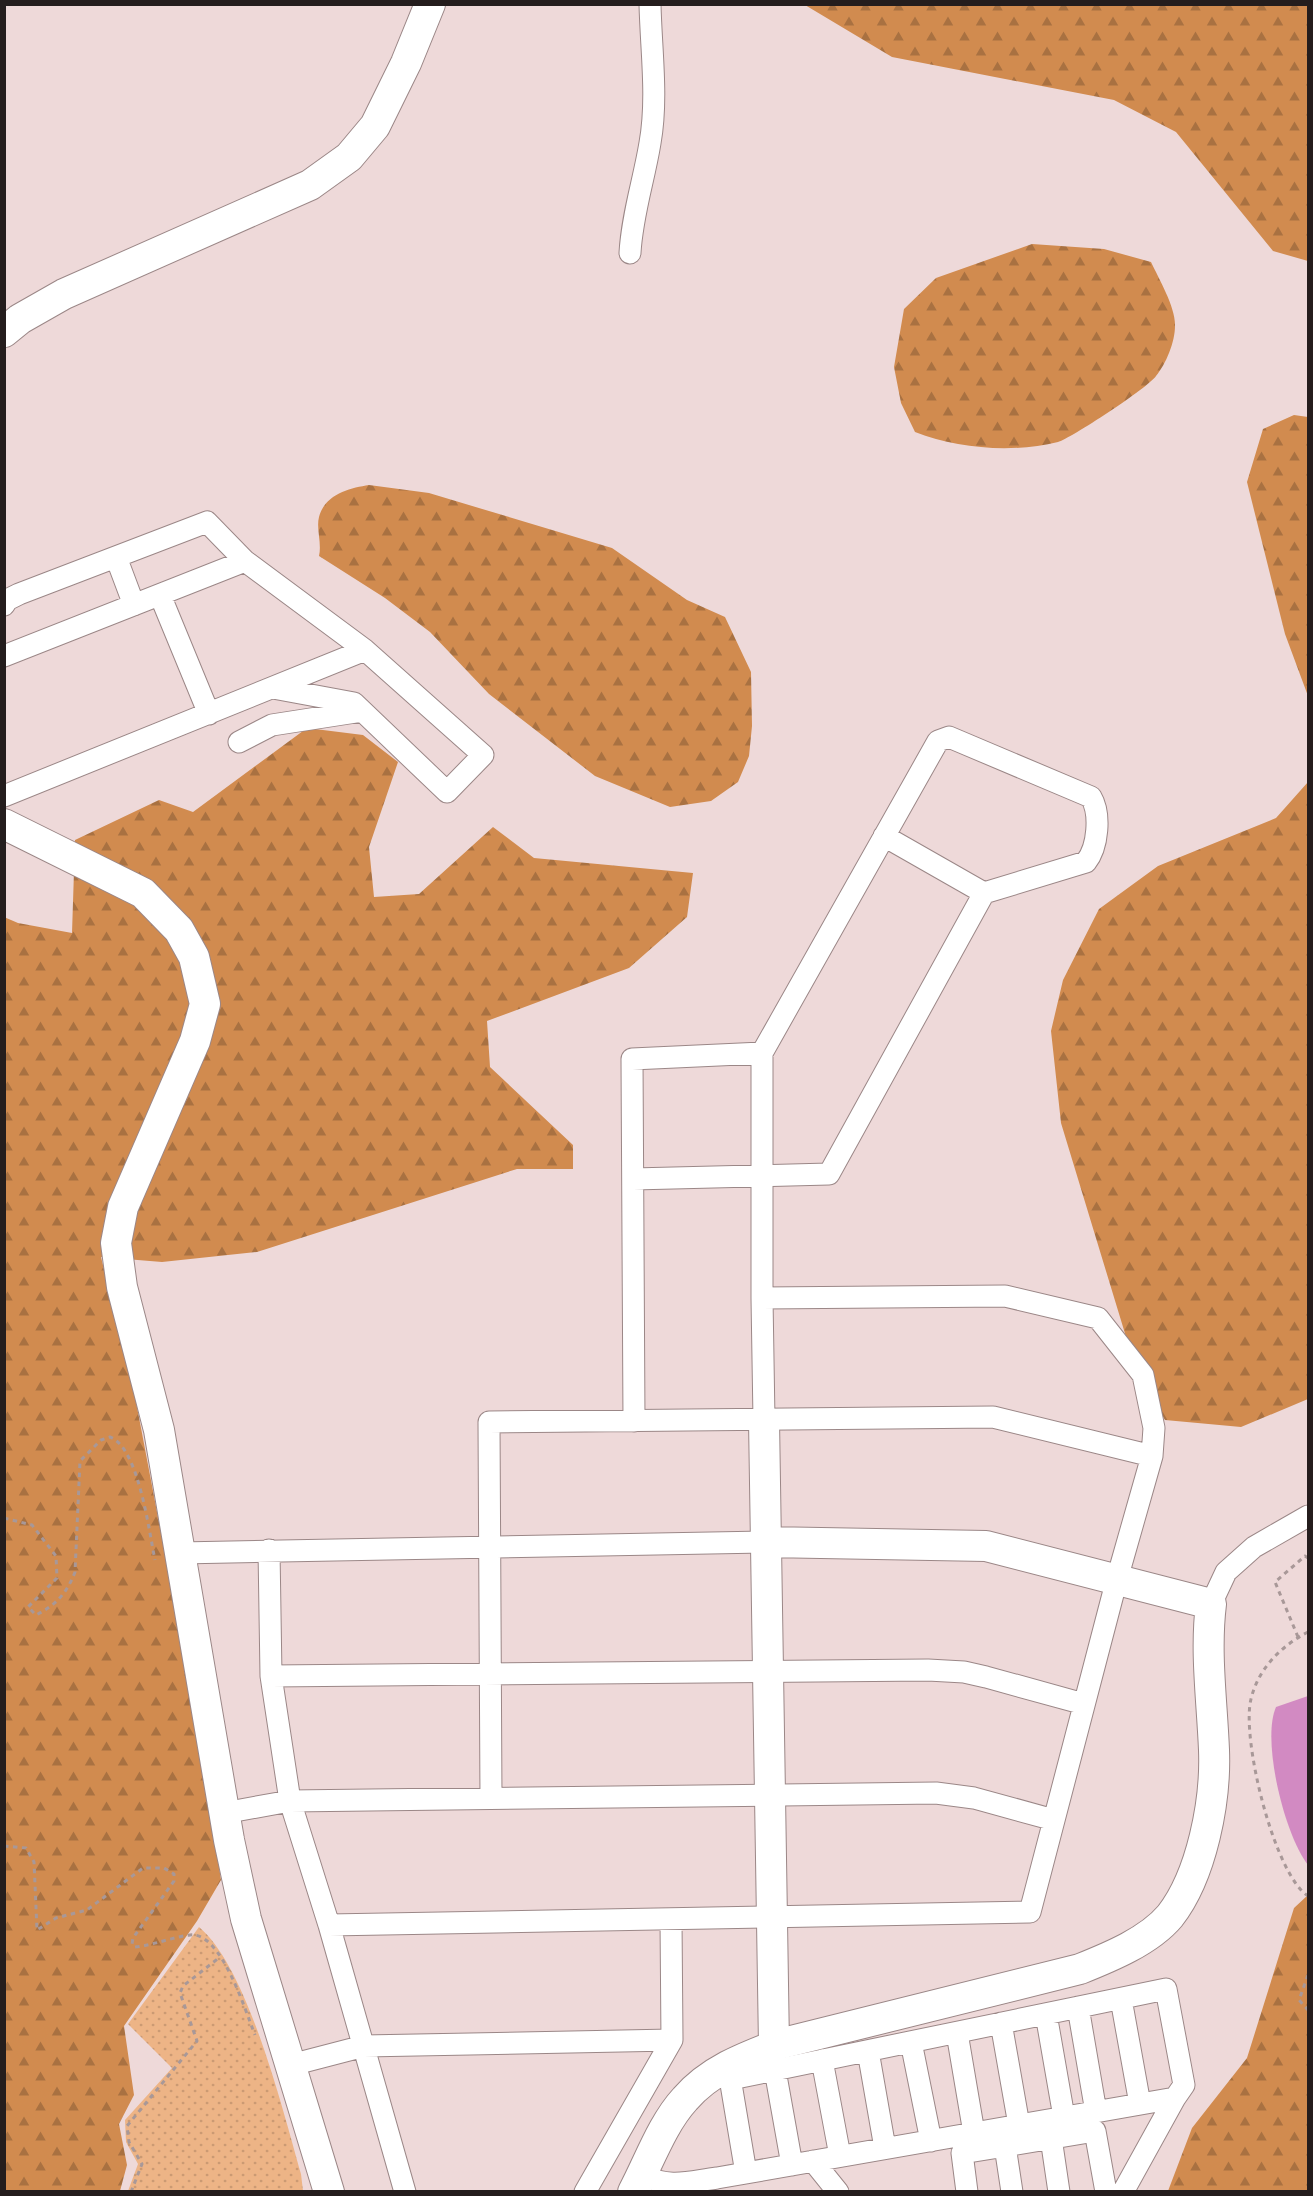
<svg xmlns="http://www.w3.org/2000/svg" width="1313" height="2196" viewBox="0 0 1313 2196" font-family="'Sofia Sans Condensed',sans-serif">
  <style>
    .green { fill: url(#green-dots) }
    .forest { fill: url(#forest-firs) }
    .water { fill: #d28ac2 }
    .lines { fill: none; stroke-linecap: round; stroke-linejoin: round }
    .street-casing { stroke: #9b8787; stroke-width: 23 }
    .secondary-casing { stroke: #9b8787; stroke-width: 32 }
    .path { stroke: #a89898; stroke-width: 3; stroke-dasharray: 4.5 4.5; stroke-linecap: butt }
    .street { stroke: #fff; stroke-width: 21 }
    .secondary { stroke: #fff; stroke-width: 30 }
  </style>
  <defs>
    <pattern id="green-dots" width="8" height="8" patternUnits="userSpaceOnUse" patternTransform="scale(1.5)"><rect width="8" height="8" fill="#edb486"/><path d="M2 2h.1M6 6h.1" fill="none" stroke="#cb9a73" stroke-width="1.8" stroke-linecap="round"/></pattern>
    <pattern id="forest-firs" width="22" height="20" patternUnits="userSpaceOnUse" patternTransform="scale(1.5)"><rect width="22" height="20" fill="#d18b4f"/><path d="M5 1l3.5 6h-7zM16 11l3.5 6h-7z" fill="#a97141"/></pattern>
  </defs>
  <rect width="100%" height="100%" fill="#eed9d9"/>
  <path class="green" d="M199,1927C248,1968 283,2111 301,2174L303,2191H128L138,2164L126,2142L125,2120L172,2068L128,2024Z"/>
  <path class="forest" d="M805,5H1308V261L1273,251L1176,132L1114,100L892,57Z
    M1032,244L1104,249L1151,262C1159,279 1176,308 1175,326C1175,342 1166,364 1156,376C1149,387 1070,439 1058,442C1013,453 958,449 915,432L901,403L894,367L904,309L936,278Z
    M1294,415L1308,417V696L1285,634L1247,482L1263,429Z
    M369,485L429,493L612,548L687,600L725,617L751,672L752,726L749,756L738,782L711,801L670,807L595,776L489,694L430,632L385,598L319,556C322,543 316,529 319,517C325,494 350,488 369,485Z
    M307,728L363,735L398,762L369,847L374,897L419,894L493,827L534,858L693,873L687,917L629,968L487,1021L490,1067L573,1145V1169H517L257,1252L162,1262L101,1257L133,1386L202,1748L221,1880L197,1921L124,2026L134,2095L119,2124L127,2165L120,2191H5L4,917L18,923L72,933L75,840L159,800L193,812Z
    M1308,773V1399L1241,1427L1165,1420L1137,1373L1061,1123L1051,1031L1063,980L1099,909L1158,866L1276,818L1308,782Z
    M1308,1895V2191H1168L1192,2128L1247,2058L1294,1908Z"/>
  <path class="water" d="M1308,1696V1865C1285,1836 1261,1741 1276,1707Z"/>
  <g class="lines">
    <defs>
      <path id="street" d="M630,253C632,215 644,180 650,143C658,98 651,50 650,4
        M116,557L134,605
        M160,595L209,714
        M4,605L7,600L19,594L207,522L245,561
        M4,656L245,561L365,650L4,796
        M273,688L354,703L447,792L483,755L365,650
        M239,742L272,725L362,711
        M884,836L984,893
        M633,1179L829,1174L984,893L1086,862C1098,847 1101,814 1091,797L949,737L938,741L762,1053
        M764,1420L762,1298L1005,1296L1098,1318L1143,1375L1154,1428L1152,1456
        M634,1421L632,1059L762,1053V1298
        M269,1550L271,1676
        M180,1553L766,1542
        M1211,1604L1226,1572L1254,1547L1308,1516
        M491,1798C490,1673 490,1548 489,1422L993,1417L1152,1456L1117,1579L1030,1912L329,1925L290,1801L271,1676L928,1670L964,1672L986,1677L1084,1704
        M224,1813L290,1801L936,1793L974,1798L1054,1820
        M329,1925L405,2192
        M1121,1999L1140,2104
        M1078,2007L1096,2112
        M1046,2014L1064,2117
        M1001,2023L1019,2125
        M957,2033L974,2133
        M911,2042L931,2141
        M868,2051L885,2148
        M822,2060L840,2156
        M291,2065L364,2046L672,2040
        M775,2070L792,2165
        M730,2078L746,2173
        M1051,2138L1059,2192
        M1005,2146L1012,2192
        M813,2161L838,2192
        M642,2175C671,2189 687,2182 717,2178L1175,2098L1184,2085L1166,1989L736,2078L710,2077
        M585,2192L672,2040L671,1920
        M967,2192L962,2153L1095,2131L1106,2192
        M1123,2192L1175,2098"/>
      <path id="secondary" d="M4,332L20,319L64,294L310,185L349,157L375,126L406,63L430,4
        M4,824L143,893L179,930L194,957L205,1004L195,1041L123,1207L116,1243L122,1287L159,1430L229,1840L246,1919L329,2192
        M764,1420L774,2046
        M633,2192C649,2162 662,2124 685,2099C710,2070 745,2057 779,2044L1080,1969C1110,1957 1149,1941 1170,1916C1202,1875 1216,1801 1214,1750C1212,1701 1205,1652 1211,1604L986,1546L766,1542"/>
    </defs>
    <use href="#street" class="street-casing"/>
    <use href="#secondary" class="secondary-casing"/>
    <path class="path" d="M4,1518L32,1525L56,1556L57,1578L28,1607L36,1615C56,1605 67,1593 75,1572L80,1461L101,1440L110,1437C139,1448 149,1532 155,1560
      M1308,1632C1281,1646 1258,1669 1251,1699C1241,1738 1274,1874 1308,1896
      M1298,1637L1275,1582L1305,1556L1308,1558
      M4,1846L26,1848L34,1862L37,1930L56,1918L87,1910L143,1868H164L174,1874V1881L133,1938L132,1944L135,1947C155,1945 172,1937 190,1935C221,1931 245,2010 255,2035
      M1308,1975L1299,2000L1308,2010
      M131,2192L142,2164L129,2142L127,2126L197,2041L180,1993L183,1986L220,1957"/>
    <use href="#street" class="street"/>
    <use href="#secondary" class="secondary"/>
  </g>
  <rect width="1313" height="2196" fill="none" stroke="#241d1d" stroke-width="12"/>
</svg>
